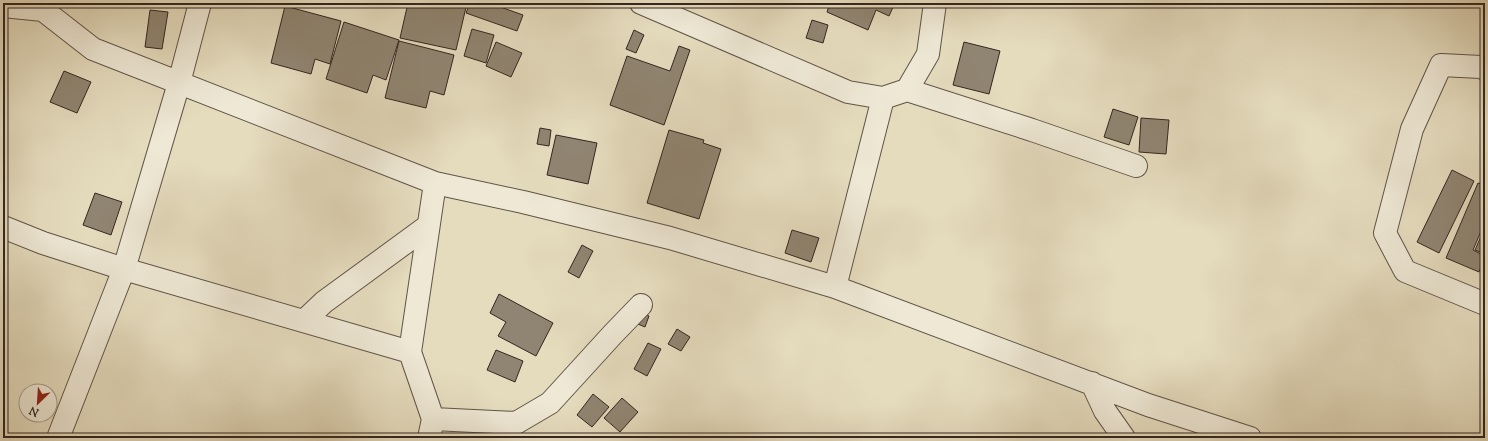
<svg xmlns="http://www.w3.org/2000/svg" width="1488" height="441" viewBox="0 0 1488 441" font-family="'Sorts Mill Goudy',serif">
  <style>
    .building { fill: #908572; stroke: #342620 }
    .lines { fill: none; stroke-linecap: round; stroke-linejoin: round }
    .minor-casing { stroke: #605448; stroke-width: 24 }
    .minor { stroke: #eee8d5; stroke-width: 22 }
  </style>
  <rect width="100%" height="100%" fill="#e5dcbe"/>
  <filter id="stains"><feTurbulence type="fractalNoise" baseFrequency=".005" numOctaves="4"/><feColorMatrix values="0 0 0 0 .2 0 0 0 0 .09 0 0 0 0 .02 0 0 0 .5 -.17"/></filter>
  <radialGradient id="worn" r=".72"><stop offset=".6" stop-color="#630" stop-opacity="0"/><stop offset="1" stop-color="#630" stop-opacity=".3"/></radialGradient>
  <path class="building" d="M139,3H155L154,7Z
    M408,3H467L456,50L400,38Z
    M470,3H489L523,15L517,31L466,13Z
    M830,3H895L889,16L876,10L868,30L827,12Z
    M285,6L341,21L330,64L315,59L311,74L271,63Z
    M150,10L168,12L162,49L145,47Z
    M812,20L828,25L823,43L806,38Z
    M344,22L399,40L386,80L373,75L367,93L326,79Z
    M472,29L494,35L486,63L464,56Z
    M634,30L644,35L636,53L626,49Z
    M399,41L454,55L444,95L430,91L426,108L385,98Z
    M496,42L522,53L511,77L486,66Z
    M964,42L1000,51L989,94L953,85Z
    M679,46L690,50L664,125L610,105L627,56L670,71Z
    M64,71L91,82L77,113L50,102Z
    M1113,109L1138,117L1129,145L1104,137Z
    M1141,118L1169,120L1166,154L1139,152Z
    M540,128L551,130L549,146L537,144Z
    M669,130L704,140L703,143L721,149L699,219L647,203Z
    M556,135L597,143L588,184L547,175Z
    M1452,170L1474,181L1439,253L1417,242Z
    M1478,183L1485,185V222L1473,250L1485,256L1479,272L1446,258Z
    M95,193L122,202L111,235L83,225Z
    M1485,227V254L1475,250Z
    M792,230L819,238L811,262L785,253Z
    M582,245L593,251L579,278L568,272Z
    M499,294L553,323L536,356L498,336L506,322L490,313Z
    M631,308L649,316L645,327L626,319Z
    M677,329L690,337L681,351L668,344Z
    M648,343L661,349L647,376L634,369Z
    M496,350L523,361L515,382L487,370Z
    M593,394L609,407L592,427L577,415Z
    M622,398L638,412L620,432L604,418Z"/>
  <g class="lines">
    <defs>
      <path id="minor" d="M641,3L848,92L883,98L907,90L928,54L935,3
        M3,6L43,10L93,49L435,183L523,202L670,238L835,287L1148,405L1250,438
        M1485,69L1481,67L1441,65L1412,129L1385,233L1405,271L1485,304
        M907,90L1032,130L1136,166
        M3,227L43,243L124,269L410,352
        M835,287L883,98
        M304,321L324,302L428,226
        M1092,383L1105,411L1124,438
        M433,419L516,423L550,403L613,334L641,305
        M58,438L124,269L179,83L200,3
        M429,438L433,419L410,352L435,183"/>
    </defs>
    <use href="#minor" class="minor-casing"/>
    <use href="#minor" class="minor"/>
  </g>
  <rect width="1488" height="441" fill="none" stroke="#e5dcbe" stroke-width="16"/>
  <rect x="4" y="4" width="1480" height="433" fill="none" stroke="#342620" stroke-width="2"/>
  <rect x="8" y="8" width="1472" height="425" fill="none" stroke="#342620"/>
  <g transform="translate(38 403) rotate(205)"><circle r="19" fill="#eee8d5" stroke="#a49a8d"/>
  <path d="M0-3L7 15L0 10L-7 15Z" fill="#8f2418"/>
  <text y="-6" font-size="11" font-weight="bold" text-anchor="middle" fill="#342620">N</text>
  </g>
  <rect width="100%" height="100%" filter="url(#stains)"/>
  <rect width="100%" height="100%" fill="url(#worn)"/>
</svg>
